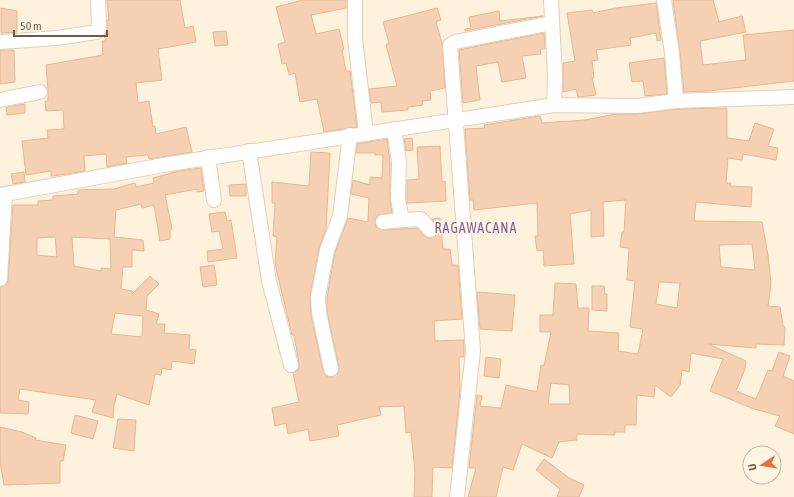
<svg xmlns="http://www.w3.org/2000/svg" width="794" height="497" viewBox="0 0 794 497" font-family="'Asap Condensed',sans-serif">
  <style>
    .building { fill: #f5d0b2; stroke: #e8b792; fill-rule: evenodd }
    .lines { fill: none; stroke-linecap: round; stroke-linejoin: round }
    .minor-casing { stroke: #e1ceb8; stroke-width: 16 }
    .minor { stroke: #fff; stroke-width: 14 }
    .labels { text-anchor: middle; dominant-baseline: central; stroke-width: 3.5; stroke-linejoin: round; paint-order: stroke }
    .quarter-label { font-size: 14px; letter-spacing: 1px; fill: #875f98; stroke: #fff6e4 }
  </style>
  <rect width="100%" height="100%" fill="#fef2dc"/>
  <path class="building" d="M107,0H180L185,28L193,26L196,42L158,49L162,80L136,83L138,103L149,101L153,127L155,126L156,134L186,127L192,152L149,159L148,155H146L126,157L127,163L107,167L106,154L84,156L85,171L60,175L51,176V171L26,175L22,141L48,138L47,130L64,129L63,110L46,111L45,101H48V91L46,65L103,55L102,41H106L104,36L107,32V20H109Z
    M303,0H346V8L311,15L316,34L339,29L344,49L342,50L346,71H350L357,127L324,132L317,99L300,102L295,73L289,75L286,63L282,64L278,44L285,42L276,7Z
    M673,0H713L719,22L742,16L746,32L700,41L703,65L746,60L743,35L794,30V81L708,91L684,92L680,52Z
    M656,3L661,40L657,41L656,33L630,38L631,45L596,50L598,60L592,61L594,78H592L596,95L578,97L576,89L563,92V63L575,61L567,13L592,10L593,13L616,8Z
    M1,8L17,11V32L1,33Z
    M437,8L441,20L436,22L442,43L445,88L430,91L431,100L422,101L423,105L408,107V110L382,112L381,102L371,103L369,89L397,86L386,45L389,43L383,22Z
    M499,11L500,21L543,16L465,31V29L471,28L469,17Z
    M226,31L228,45L215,46L213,32Z
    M544,33L545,49H540L541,54L522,56L526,78L502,82L498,62L476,66L480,100L463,103L459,50Z
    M0,50H14L15,82L0,84Z
    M664,58L667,94L645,96L643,81L632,82L629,63Z
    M25,104V113L7,115L6,107Z
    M727,108V138L749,141L755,123L774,129L768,146L778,148L776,160L743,154L742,160L728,158L726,183H731L730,186L752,187L751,207L696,202L694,221L762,222L768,255L771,283L768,306L780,307L783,326L785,327L784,345L756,344V348L708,344L746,361L745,369L736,391L756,399L768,370L772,371L779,352L790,356L783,376L794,381V434L775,426L780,416L754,409L710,391L723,359L691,353L689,372L682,370L680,385L671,397L655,385L654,397L637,395L636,425H625V432H615V435L577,434V440L559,442L552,458L522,444L513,470L503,467L496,497H468L476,468H469L477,395L482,396L480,406L501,408L506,385L537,392L541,365L544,366L551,332H540V315H553L555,283L576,284L578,308H589L588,331L619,333L618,351L638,354L643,329L630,327L635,281L627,280L629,248L620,247L622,232H624L626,200L603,202L604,236L591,237V210L570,214L574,264L544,266L543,250L537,251L535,236H538L537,203L474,210L473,200H470L465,129L485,128L484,125L540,116L542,123L585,120L616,114H637L677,109ZM752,244L755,270L721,267L719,245ZM659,282L680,283L677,308L656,304ZM551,383L569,385L570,404H548Z
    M412,138L413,150L406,151L404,139Z
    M387,139L390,163V199L392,213L378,215L375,219L376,227L384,230L417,228L424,236L431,238L436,236L438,229L432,219L440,218L443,249H450L452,265H458L462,319L434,321L435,341L464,340V357H459L460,390L452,468L433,467L432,497H414L415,472L411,432L406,433L404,406L379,407L381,415L337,425L339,436L310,441L308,429L288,434L286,423L275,426L272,408L299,402L293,373L299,369V363L294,335H292L275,264L277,237L273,236L275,203H272V182L309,186L311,152L330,153L326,229L319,248L310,298L311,315L323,371L328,377H333L339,372V367L327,312V298L335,252L348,218L368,222L369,198L351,194L353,180L370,185V177L382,178L383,155H375V153H356L357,144Z
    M440,146L442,182L445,181L446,201L407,203V180L419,179L417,147Z
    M201,168L204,191L197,192V189L165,195L172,229L170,230V239L160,241L154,205L142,208L141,204L116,210L114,237L143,240L144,251L132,250V267H123L121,289L132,291V294L150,276L159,284L147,296L146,310L159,314L156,324H165L164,333L190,335L189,349L196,350L194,364L172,361L171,370L162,368L161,375L155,374L149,405L117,394L114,405L113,418L92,412L96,400L20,389L18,400L29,402L28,414L0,413V287L7,284L8,280L13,205H38V201L53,200V196L78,194V190L114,189L135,183L136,187L154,183L153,178L179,171ZM55,237L57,257L37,255V238ZM72,237L110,239L111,269L101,268V271L74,266ZM115,313L143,316L142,337L111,334Z
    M24,172L25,182L13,184L11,174Z
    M246,184V196H230L229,185Z
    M225,212L227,221L231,220L237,258L208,262L207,251L223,249L219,231L212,232L209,214Z
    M214,265L217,285L203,287L200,267Z
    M592,286H604L605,294H607V311L592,310Z
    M477,292L515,295L512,331L480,329Z
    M486,357L501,359L499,378L484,376Z
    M75,415L98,421L93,439L71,433Z
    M118,419L136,420L134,451L113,448Z
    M0,427L22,432L36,438L35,440L66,445L63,461H60V483L4,485L0,462Z
    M544,459L569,478L584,485L579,497H557L560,489L536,470Z"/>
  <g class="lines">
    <defs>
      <path id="minor" d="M355,0V39L366,133
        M551,0L555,76L554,105
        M664,0L672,53L676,101
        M0,42L57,38L96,32L99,29L98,0
        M0,100L40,92
        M394,129L399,162L398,199L402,220L421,219L430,230
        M249,151L269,281L291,365
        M208,157L214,200
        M0,195L169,164L554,105L637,106L676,101L794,97
        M383,222L402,220
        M0,279L5,194
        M331,369L319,313L318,297L327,250L340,216L350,135
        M457,497L473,351L450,45L455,42L552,23"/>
    </defs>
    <use href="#minor" class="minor-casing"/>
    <use href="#minor" class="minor"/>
  </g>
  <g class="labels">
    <g class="quarter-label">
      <text x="476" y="228">RAGAWACANA</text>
    </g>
  </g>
  <g transform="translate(762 465) rotate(258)"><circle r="19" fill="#fff6e4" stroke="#c7b6a4"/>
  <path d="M0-3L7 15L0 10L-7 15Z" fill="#f16a38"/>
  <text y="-6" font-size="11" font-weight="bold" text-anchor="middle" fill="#745744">U</text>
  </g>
  <path d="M14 30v6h93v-6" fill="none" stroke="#745744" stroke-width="2"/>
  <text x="20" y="30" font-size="12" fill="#745744" stroke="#fff6e4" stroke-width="3" paint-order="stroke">50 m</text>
</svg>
